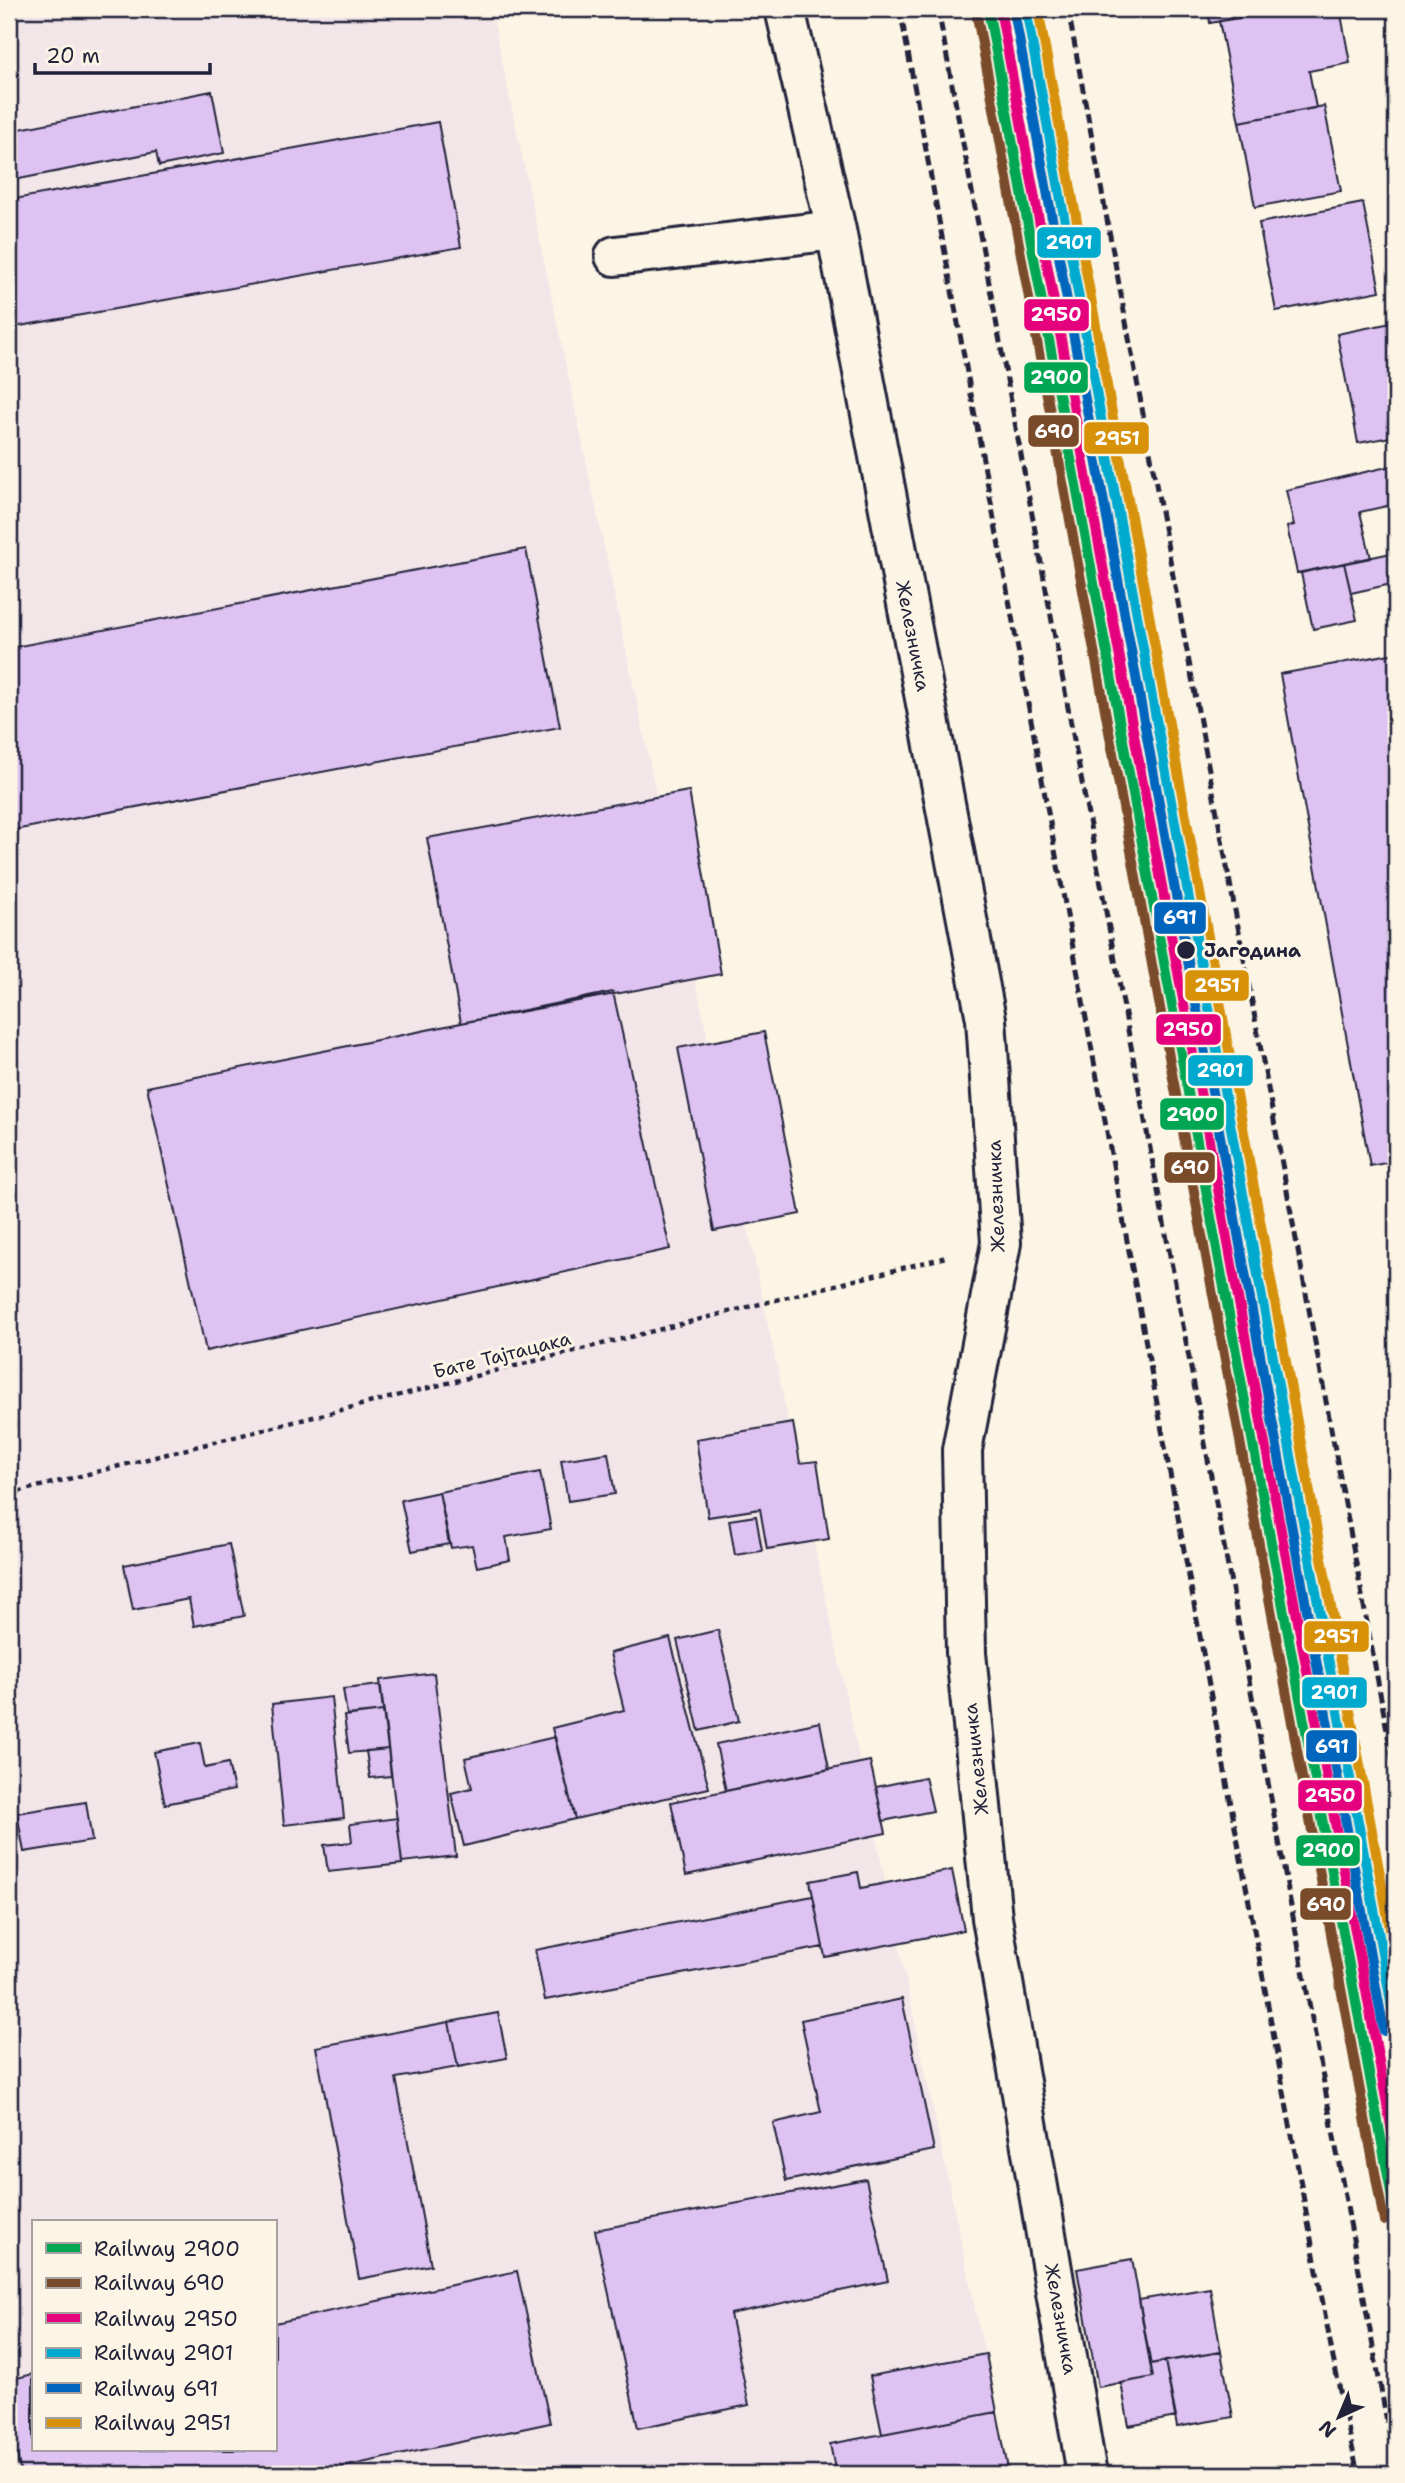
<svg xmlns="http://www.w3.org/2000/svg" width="1405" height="2483" viewBox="0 0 1405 2483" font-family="'Shantell Sans',sans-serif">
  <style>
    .built { fill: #f3e6e9; fill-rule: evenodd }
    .building { fill: #dec3f2; stroke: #22223b; stroke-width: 2 }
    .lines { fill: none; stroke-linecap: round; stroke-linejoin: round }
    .minor-casing { stroke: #22223b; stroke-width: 44 }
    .path { stroke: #22223b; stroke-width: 4.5; stroke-dasharray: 5 5; stroke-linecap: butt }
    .minor { stroke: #fcf5e5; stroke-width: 38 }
    .rail { stroke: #22223b; stroke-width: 5; stroke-dasharray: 10 5; stroke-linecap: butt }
    .rail-1-casing { stroke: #fcf5e5; stroke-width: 16 }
    .rail-2-casing { stroke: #fcf5e5; stroke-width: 16 }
    .rail-3-casing { stroke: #fcf5e5; stroke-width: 16 }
    .rail-4-casing { stroke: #fcf5e5; stroke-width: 16 }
    .rail-5-casing { stroke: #fcf5e5; stroke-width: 16 }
    .rail-6-casing { stroke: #fcf5e5; stroke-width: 16 }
    .rail-1 { stroke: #00a651; stroke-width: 10 }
    .rail-2 { stroke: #7a4b2a; stroke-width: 10 }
    .rail-3 { stroke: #e5007d; stroke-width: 10 }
    .rail-4 { stroke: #00a9ce; stroke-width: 10 }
    .rail-5 { stroke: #0065bd; stroke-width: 10 }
    .rail-6 { stroke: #d79209; stroke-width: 10 }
    .stop-dot { fill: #22223b; stroke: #fcf5e5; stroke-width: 2.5 }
    .labels { text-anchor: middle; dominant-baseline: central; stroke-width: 6; stroke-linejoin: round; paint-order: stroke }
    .street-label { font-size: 19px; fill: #22223b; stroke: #fcf5e5 }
    .stop-label { font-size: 19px; font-weight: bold; fill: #22223b; stroke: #fcf5e5; text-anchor: start }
    .line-badge { stroke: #fcf5e5; stroke-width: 2.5 }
    .badge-label { font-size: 19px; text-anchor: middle; font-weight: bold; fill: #fff }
  </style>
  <rect width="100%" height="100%" fill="#fcf5e5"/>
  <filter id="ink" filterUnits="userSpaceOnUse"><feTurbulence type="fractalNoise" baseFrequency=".0143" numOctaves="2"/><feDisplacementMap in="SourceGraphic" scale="14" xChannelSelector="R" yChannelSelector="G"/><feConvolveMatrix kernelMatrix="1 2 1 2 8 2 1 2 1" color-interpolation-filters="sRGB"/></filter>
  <g filter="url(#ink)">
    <path class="built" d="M9,9H491L1010,2474H9ZM33,2222H275V2450H33Z"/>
    <path class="building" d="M1208,9H1243L1244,17L1210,23Z
      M1285,9H1340L1350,63L1309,71L1316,108L1239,122L1219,21Z
      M212,91L224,153L159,166L156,152L9,181V131Z
      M1324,106L1341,191L1255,207L1239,122Z
      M438,122L461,247L9,328V200Z
      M1363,203L1380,291L1276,311L1259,223Z
      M1396,322V436L1358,443L1337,334Z
      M1396,465V504L1360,512L1371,558L1297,573L1287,527L1294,525L1286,490Z
      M526,549L560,727L9,831V648Z
      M1396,552V583L1351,593L1344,563Z
      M1344,563L1357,620L1313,629L1301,573Z
      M1396,653V1161L1370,1166L1280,674Z
      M689,791L721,974L461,1023L427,838Z
      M613,992L670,1249L206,1351L147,1087Z
      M764,1032L800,1214L714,1231L678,1048Z
      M793,1423L800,1463L817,1461L829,1539L767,1549L760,1509L708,1517L696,1439Z
      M608,1453L615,1494L568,1501L561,1460Z
      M540,1472L551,1529L506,1537L510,1560L477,1567L472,1545L451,1548L439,1492Z
      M439,1492L449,1544L412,1551L401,1500Z
      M756,1516L762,1551L735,1555L729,1520Z
      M229,1544L244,1616L194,1626L189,1599L133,1610L124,1565Z
      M718,1630L739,1721L699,1731L677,1640Z
      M670,1638L709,1788L575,1819L552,1728L624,1710L610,1653Z
      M434,1673L456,1856L402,1862L380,1680Z
      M380,1685L383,1711L347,1715L343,1689Z
      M331,1697L344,1818L284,1825L272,1704Z
      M383,1711L388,1749L349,1753L344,1716Z
      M820,1722L829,1769L726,1791L716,1744Z
      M555,1737L575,1819L464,1846L451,1793L472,1788L465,1758Z
      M200,1743L205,1768L228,1763L234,1790L165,1804L154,1752Z
      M388,1749L391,1776L370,1778L366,1751Z
      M870,1761L886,1833L686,1875L671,1802Z
      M925,1777L933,1811L883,1821L876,1787Z
      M86,1802L92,1841L24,1852L17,1813Z
      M397,1818L402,1864L328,1872L324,1845L352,1842L350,1824Z
      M952,1870L964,1930L825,1957L810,1881L858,1872L861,1888Z
      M813,1896L823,1947L545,2000L535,1950Z
      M902,1999L934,2150L786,2181L773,2123L821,2112L801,2020Z
      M498,2013L507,2058L458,2067L449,2022Z
      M449,2022L458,2067L396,2078L431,2265L359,2279L316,2047Z
      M866,2179L888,2281L730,2314L749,2405L638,2428L595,2230Z
      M1132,2259L1153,2377L1098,2387L1077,2269Z
      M517,2271L550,2423L310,2474H21L9,2418V2380L33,2374V2450H275V2323Z
      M1210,2288L1221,2352L1150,2364L1139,2300Z
      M1221,2352L1233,2417L1177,2427L1165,2361Z
      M986,2354L997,2412L882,2434L870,2376Z
      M1165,2361L1176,2417L1129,2426L1121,2383L1153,2377L1150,2364Z
      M997,2412L1009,2474H836L830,2444Z"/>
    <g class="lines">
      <defs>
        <path id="minor" d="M785,9L836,230L986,1019L1001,1243L962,1450L966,1653L992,1918L1087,2474
          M615,256L836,230"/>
      </defs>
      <use href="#minor" class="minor-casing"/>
      <path class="path" d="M9,1494L946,1257"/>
      <use href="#minor" class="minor"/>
      <path class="rail" d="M900,9L1333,2358L1358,2474
        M938,9L1396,2470
        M1068,9L1396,1779"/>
      <defs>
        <path id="rail-1" d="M988,9L1396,2219"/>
        <path id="rail-2" d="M976,11L1384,2221"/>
        <path id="rail-3" d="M1000,9L1396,2153"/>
        <path id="rail-4" d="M1026,9L1396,2029"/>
        <path id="rail-5" d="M1014,11L1384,2031"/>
        <path id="rail-6" d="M1038,9L1396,1962"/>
      </defs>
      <use href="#rail-1" class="rail-1-casing"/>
      <use href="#rail-2" class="rail-2-casing"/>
      <use href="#rail-3" class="rail-3-casing"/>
      <use href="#rail-4" class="rail-4-casing"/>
      <use href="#rail-5" class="rail-5-casing"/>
      <use href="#rail-6" class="rail-6-casing"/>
      <use href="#rail-1" class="rail-1"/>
      <use href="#rail-2" class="rail-2"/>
      <use href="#rail-3" class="rail-3"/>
      <use href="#rail-4" class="rail-4"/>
      <use href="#rail-5" class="rail-5"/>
      <use href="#rail-6" class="rail-6"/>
    </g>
  </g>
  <circle class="stop-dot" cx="1186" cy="950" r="10"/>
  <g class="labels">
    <g class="street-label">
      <text transform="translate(913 636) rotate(79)">Железничка</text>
      <text transform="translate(996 1196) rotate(-92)">Железничка</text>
      <text transform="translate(502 1355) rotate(-14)">Бате Тајтацака</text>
      <text transform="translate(976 1759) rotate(-96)">Железничка</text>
      <text transform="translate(1061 2319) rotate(80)">Железничка</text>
    </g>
    <g class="stop-label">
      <text x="1204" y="950">Јагодина</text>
    </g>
  </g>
  <g class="line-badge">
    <rect x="1036" y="226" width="66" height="33" rx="7" fill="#00a9ce"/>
    <rect x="1023" y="298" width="67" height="34" rx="7" fill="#e5007d"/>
    <rect x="1023" y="361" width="66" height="33" rx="7" fill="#00a651"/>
    <rect x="1027" y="414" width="53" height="34" rx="7" fill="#7a4b2a"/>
    <rect x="1083" y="421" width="67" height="34" rx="7" fill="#d79209"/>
    <rect x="1153" y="901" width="54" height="34" rx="7" fill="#0065bd"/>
    <rect x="1184" y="969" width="66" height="33" rx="7" fill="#d79209"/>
    <rect x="1155" y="1013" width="67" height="33" rx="7" fill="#e5007d"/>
    <rect x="1187" y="1054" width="67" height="33" rx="7" fill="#00a9ce"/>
    <rect x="1159" y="1097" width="66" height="34" rx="7" fill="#00a651"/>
    <rect x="1163" y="1151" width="53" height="33" rx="7" fill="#7a4b2a"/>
    <rect x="1303" y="1620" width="67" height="33" rx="7" fill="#d79209"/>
    <rect x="1301" y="1676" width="67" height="33" rx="7" fill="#00a9ce"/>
    <rect x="1305" y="1729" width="53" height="34" rx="7" fill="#0065bd"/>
    <rect x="1297" y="1779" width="66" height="33" rx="7" fill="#e5007d"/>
    <rect x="1295" y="1834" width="66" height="33" rx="7" fill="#00a651"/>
    <rect x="1299" y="1887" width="53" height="34" rx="7" fill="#7a4b2a"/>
  </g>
  <g class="badge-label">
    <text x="1069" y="249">2901</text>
    <text x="1056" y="321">2950</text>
    <text x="1056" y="384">2900</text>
    <text x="1054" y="438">690</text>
    <text x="1117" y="445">2951</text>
    <text x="1180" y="924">691</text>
    <text x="1217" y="992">2951</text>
    <text x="1188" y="1036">2950</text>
    <text x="1220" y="1077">2901</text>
    <text x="1192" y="1121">2900</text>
    <text x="1190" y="1174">690</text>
    <text x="1336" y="1643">2951</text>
    <text x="1334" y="1699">2901</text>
    <text x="1332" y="1753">691</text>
    <text x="1330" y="1802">2950</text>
    <text x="1328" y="1857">2900</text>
    <text x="1326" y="1911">690</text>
  </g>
  <rect width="1405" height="2483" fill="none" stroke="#fcf5e5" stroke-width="35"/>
  <rect x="18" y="18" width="1370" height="2448" fill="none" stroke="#22223b" stroke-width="2.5" filter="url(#ink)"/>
  <rect x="32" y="2220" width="245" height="231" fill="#fcf5e5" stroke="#a5a1a1" stroke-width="2"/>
  <rect x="46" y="2243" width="35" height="10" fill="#00a651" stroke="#a5a1a1" stroke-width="2"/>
  <text x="94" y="2256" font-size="21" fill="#22223b">Railway 2900</text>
  <rect x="46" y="2278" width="35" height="10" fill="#7a4b2a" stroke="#a5a1a1" stroke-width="2"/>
  <text x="94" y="2290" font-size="21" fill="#22223b">Railway 690</text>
  <rect x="46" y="2313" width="35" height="10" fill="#e5007d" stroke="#a5a1a1" stroke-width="2"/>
  <text x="94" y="2326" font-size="21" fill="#22223b">Railway 2950</text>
  <rect x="46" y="2348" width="35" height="10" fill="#00a9ce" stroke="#a5a1a1" stroke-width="2"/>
  <text x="94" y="2360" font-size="21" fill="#22223b">Railway 2901</text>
  <rect x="46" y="2383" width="35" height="10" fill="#0065bd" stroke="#a5a1a1" stroke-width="2"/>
  <text x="94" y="2396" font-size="21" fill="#22223b">Railway 691</text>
  <rect x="46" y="2418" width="35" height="10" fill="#d79209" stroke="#a5a1a1" stroke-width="2"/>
  <text x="94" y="2430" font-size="21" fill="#22223b">Railway 2951</text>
  <g transform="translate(1339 2417) rotate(224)" stroke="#fcf5e5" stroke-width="5" paint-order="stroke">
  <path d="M0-5L12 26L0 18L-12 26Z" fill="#22223b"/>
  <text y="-10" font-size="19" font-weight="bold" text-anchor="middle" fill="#22223b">N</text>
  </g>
  <path d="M35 63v10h175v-10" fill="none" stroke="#22223b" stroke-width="3.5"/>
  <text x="46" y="63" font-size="21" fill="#22223b" stroke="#fcf5e5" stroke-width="5" paint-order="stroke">20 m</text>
</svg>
